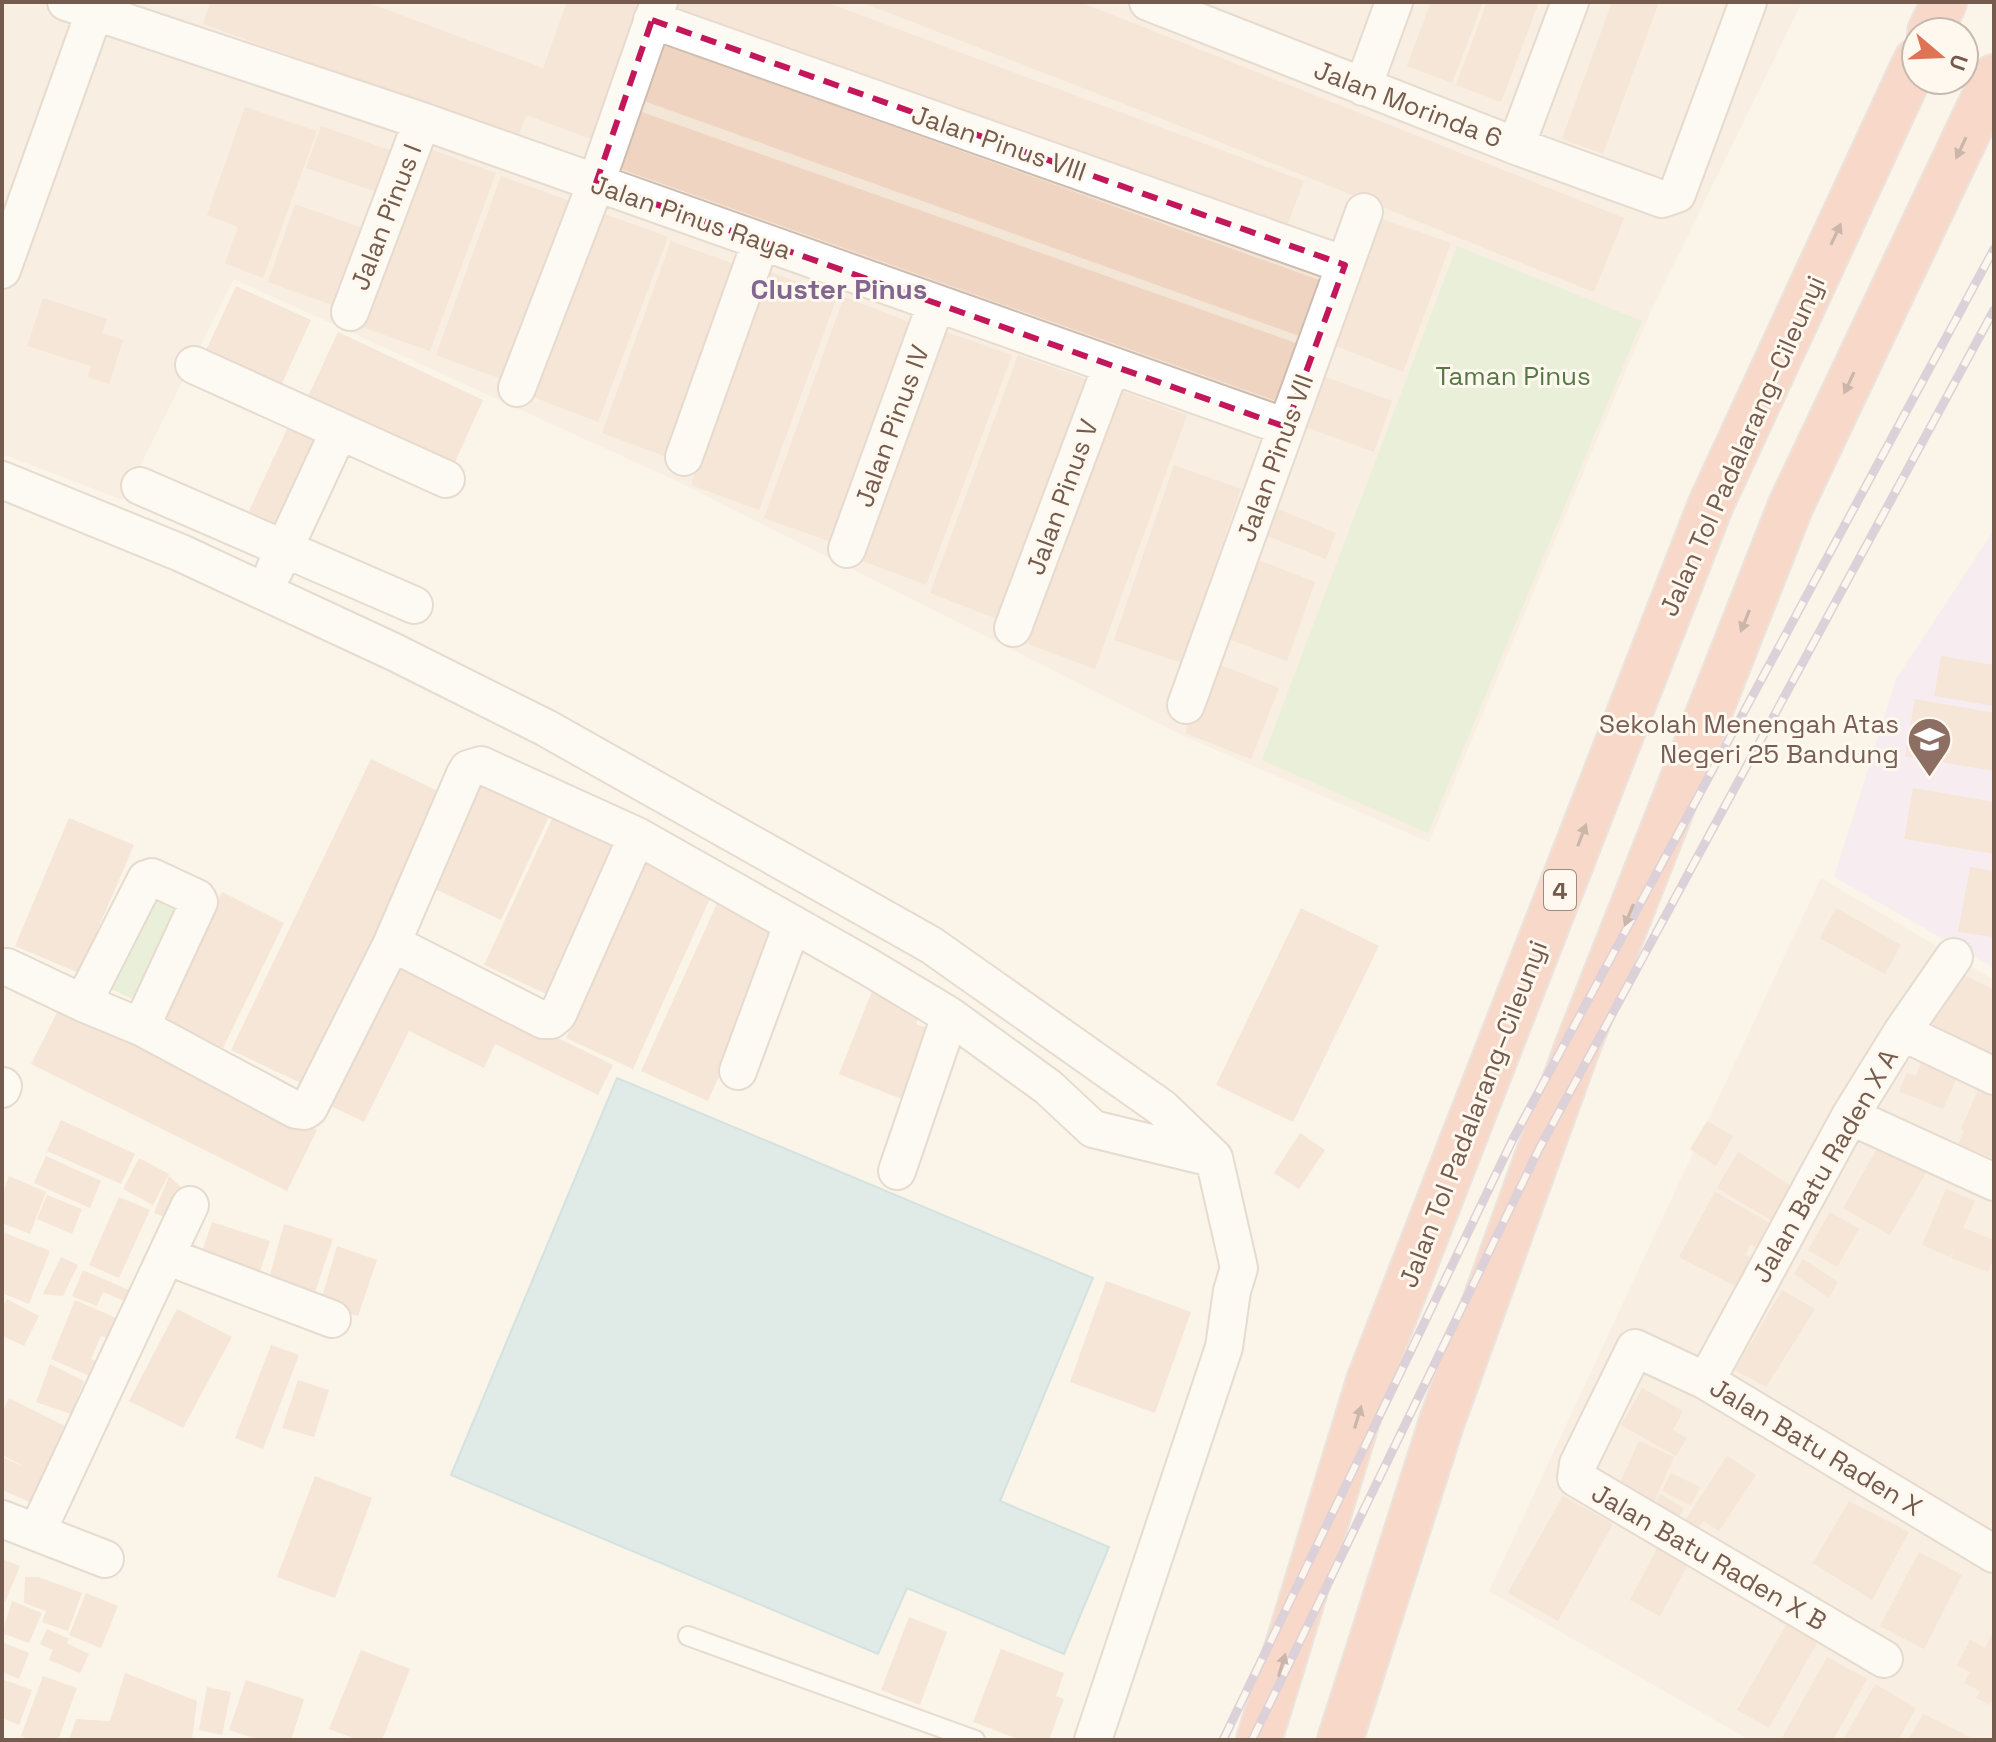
<svg xmlns="http://www.w3.org/2000/svg" width="1996" height="1742" viewBox="0 0 1996 1742" font-family="'Space Grotesk',sans-serif">
  <style>
    .residential { fill: #f3e6d7 }
    .education { fill: #f1e5f8 }
    .green { fill: #d5e9c7 }
    .water { fill: #bedfe4; stroke: #a4ced6; stroke-width: 2 }
    .building { fill: #efd4c2 }
    .lines { fill: none; stroke-linecap: round; stroke-linejoin: round }
    .service-casing { stroke: #cdbcaf; stroke-width: 22 }
    .minor-casing { stroke: #cdbcaf; stroke-width: 40 }
    .motorway-casing { stroke: #d8d1cd; stroke-width: 48 }
    .service { stroke: #fff; stroke-width: 18 }
    .minor { stroke: #fff; stroke-width: 36 }
    .motorway { stroke: #f2b7a3; stroke-width: 44 }
    .rail-casing { stroke: #b7a7c5; stroke-width: 9 }
    .rail { stroke: #fef8ef; stroke-width: 6; stroke-dasharray: 18; stroke-linecap: butt }
    .oneway { fill: #8e6d5e }
    .marked { fill: none; stroke: #c2185b; stroke-width: 6; stroke-dasharray: 16 10; stroke-linejoin: round }
    .labels { text-anchor: middle; dominant-baseline: central; stroke-width: 6; stroke-linejoin: round; paint-order: stroke }
    .shield { fill: #fef8ef; stroke: #9e8a7e; stroke-width: 2 }
    .shield-label { font-size: 24px; font-weight: bold; fill: #755b4d }
    .street-label { font-size: 26px; fill: #755b4d; stroke: #fef8ef }
    .park-label { font-size: 26px; fill: #557946; stroke: #fef8ef }
    .education-label { font-size: 26px; fill: #785e54; stroke: #fef8ef; text-anchor: end }
    .neighbourhood-label { font-size: 28px; font-weight: bold; fill: #826690; stroke: #fef8ef }
  </style>
  <rect width="100%" height="100%" fill="#fbf4e9"/>
  <path class="residential" d="M2,2H1802L1649,315L1429,842L1184,736L677,481L234,279L123,500L2,454Z
    M1821,878L1994,980V1740H1750L1489,1591Z"/>
  <path class="education" d="M1994,530V968L1834,877L1896,679Z"/>
  <path class="green" d="M1457,246L1642,321L1428,833L1262,760Z
    M149,890L186,908L141,1003L105,986Z"/>
  <path class="water" d="M617,1078L1093,1278L1000,1501L1109,1547L1064,1654L907,1588L878,1654L451,1475Z"/>
  <path class="building" d="M211,2H366L543,68L567,2H642L592,139L526,115L518,138L487,127L203,24Z
    M671,2H826L1304,181L1282,239L668,9Z
    M861,2H1080L1624,218L1594,292L1150,114Z
    M1431,2H1483L1452,83L1407,66Z
    M1487,2H1539L1501,102L1456,85Z
    M1612,2H1659L1603,154L1562,139Z
    M661,43L1319,280L1299,336L641,100Z
    M245,107L317,131L263,278L225,263L238,227L207,215Z
    M639,111L1296,343L1276,401L618,168Z
    M321,126L392,151L377,192L306,168Z
    M427,148L496,173L430,351L362,327Z
    M501,176L570,201L504,380L436,355Z
    M295,204L365,229L338,307L268,282Z
    M599,212L668,237L598,422L531,396Z
    M1379,218L1451,243L1403,372L1333,345Z
    M671,241L739,266L670,458L602,433Z
    M768,271L837,297L759,510L691,485Z
    M236,286L311,320L278,392L203,357Z
    M844,297L912,323L831,542L764,518Z
    M43,298L107,319L102,333L123,340L109,384L88,377L91,366L27,346Z
    M944,331L1012,355L926,585L860,560Z
    M338,332L483,400L451,471L305,403Z
    M1018,355L1086,379L997,619L930,593Z
    M1320,375L1392,401L1374,452L1303,426Z
    M1121,391L1187,415L1095,669L1028,644Z
    M288,427L320,443L282,526L249,511Z
    M1174,465L1241,489L1182,663L1114,640Z
    M1268,505L1336,533L1326,559L1257,532Z
    M1251,557L1315,582L1287,661L1221,636Z
    M1941,656L1994,665V706L1934,696Z
    M1213,662L1279,688L1251,759L1185,733Z
    M1915,699L1994,713V771L1905,756Z
    M371,759L444,794L305,1085L231,1050Z
    M485,774L554,806L501,920L433,888Z
    M1913,788L1994,802V854L1904,839Z
    M557,808L626,839L553,997L484,965Z
    M69,818L134,845L79,973L15,946Z
    M645,862L713,892L633,1069L566,1038Z
    M1970,867L1994,871V937L1958,932Z
    M222,892L284,923L223,1048L161,1017Z
    M719,899L785,929L708,1101L641,1071Z
    M1301,908L1379,946L1293,1122L1216,1085Z
    M1836,908L1901,945L1885,974L1820,938Z
    M395,958L613,1065L598,1095L495,1044L484,1068L409,1031L364,1122L325,1103Z
    M1958,972L1994,990V1045L1985,1063L1927,1034Z
    M875,984L924,1003L916,1024L937,1031L909,1102L839,1074Z
    M63,1001L317,1130L287,1191L31,1064Z
    M1922,1061L1957,1077L1943,1109L1899,1091L1907,1073L1916,1076Z
    M1981,1083L1994,1089V1159L1958,1144L1964,1131L1961,1129Z
    M61,1120L135,1154L121,1184L47,1151Z
    M1707,1121L1733,1136L1716,1166L1690,1149Z
    M1300,1133L1325,1150L1299,1189L1274,1173Z
    M1881,1142L1927,1171L1890,1235L1843,1208Z
    M1738,1152L1800,1192L1779,1225L1717,1188Z
    M46,1156L101,1181L90,1208L34,1183Z
    M139,1158L169,1174L153,1205L123,1189Z
    M9,1176L46,1192L30,1234L2,1223V1194Z
    M169,1176L185,1191L173,1220L154,1213Z
    M1946,1189L1975,1201L1963,1228L1994,1240V1257L1988,1272L1951,1258L1956,1243L1950,1257L1922,1245Z
    M1715,1192L1777,1227L1764,1251L1751,1244L1745,1255L1753,1259L1737,1287L1679,1257Z
    M47,1195L82,1209L72,1234L37,1219Z
    M119,1197L150,1210L119,1278L89,1265Z
    M1830,1212L1859,1229L1837,1267L1808,1250Z
    M212,1222L270,1241L256,1283L198,1264Z
    M284,1224L333,1239L311,1304L266,1289Z
    M5,1233L50,1251L29,1304L2,1293V1241Z
    M337,1246L377,1260L358,1316L320,1304Z
    M61,1257L78,1265L63,1296L43,1294Z
    M1803,1259L1838,1282L1829,1298L1794,1274Z
    M83,1270L131,1291L129,1303L103,1292L97,1306L72,1296Z
    M1106,1281L1191,1312L1155,1413L1070,1382Z
    M1782,1290L1815,1309L1766,1387L1735,1370Z
    M7,1299L39,1316L24,1346L2,1336V1308Z
    M75,1300L125,1322L117,1342L101,1336L91,1359L107,1366L101,1381L51,1359Z
    M177,1309L232,1337L183,1428L129,1401Z
    M271,1345L299,1355L263,1449L235,1438Z
    M50,1364L84,1381L71,1414L36,1402Z
    M298,1380L329,1390L314,1437L282,1428Z
    M1642,1388L1683,1411L1673,1430L1687,1438L1676,1456L1621,1425Z
    M9,1398L79,1433L39,1506L2,1490V1457L27,1468L2,1455V1412Z
    M1639,1441L1674,1457L1650,1511L1615,1494Z
    M1727,1456L1756,1475L1719,1531L1703,1521L1697,1530L1684,1522Z
    M1671,1473L1700,1487L1691,1505L1662,1491Z
    M315,1476L372,1498L335,1598L277,1577Z
    M1660,1494L1684,1508L1675,1524L1651,1511Z
    M1563,1496L1613,1524L1558,1621L1508,1593Z
    M1849,1501L1909,1532L1872,1600L1813,1563Z
    M1660,1543L1691,1559L1660,1616L1630,1600Z
    M1919,1552L1962,1575L1924,1649L1880,1626Z
    M2,1559L20,1566L5,1602L2,1600Z
    M25,1577H38L82,1593L68,1631L42,1622L46,1611L24,1603Z
    M86,1593L118,1606L101,1648L69,1635Z
    M12,1601L42,1613L29,1643L2,1633Z
    M909,1617L947,1632L920,1705L881,1690Z
    M1786,1625L1817,1643L1769,1728L1737,1710Z
    M47,1629L69,1639L67,1643L89,1654L80,1673L49,1660L53,1650L40,1644Z
    M1994,1630V1697L1990,1705L1976,1698L1980,1691L1964,1683L1970,1672L1957,1665L1970,1640L1985,1648Z
    M2,1642L29,1653L19,1679L2,1672Z
    M1001,1649L1064,1673L1056,1696L1064,1699L1049,1740H1021L973,1722Z
    M361,1650L410,1669L382,1740H358L329,1729Z
    M1827,1657L1867,1679L1833,1740H1785L1782,1738Z
    M125,1673L197,1701L192,1740H69L76,1719L110,1721Z
    M43,1676L77,1688L58,1740H31L21,1736Z
    M2,1679L32,1690L19,1725L2,1718Z
    M246,1680L304,1699L291,1740H260L229,1730Z
    M1875,1684L1916,1708L1898,1740H1843Z
    M207,1687L231,1692L222,1735L199,1730Z
    M1923,1714L1962,1733L1976,1740H1908Z"/>
  <g class="lines">
    <defs>
      <path id="service" d="M688,1636L975,1740"/>
      <path id="minor" d="M66,2L422,121L1286,427
        M1148,2L1516,146L1662,199L1677,194L1748,2
        M652,20L1345,265
        M1363,87L1394,2
        M1516,146L1570,2
        M2,270L98,2
        M350,312L422,121
        M194,365L446,479
        M517,388L596,183L659,2
        M684,457L761,241
        M2,480L181,553L394,652L546,728L931,945L1162,1108L1214,1158L1239,1268L1232,1291L1224,1347L1093,1740
        M140,486L414,605
        M847,549L936,304
        M274,571L339,431
        M1013,628L1111,367
        M1186,705L1364,212
        M392,943L543,1020H551L558,1014L637,836
        M7,967L83,1003L141,1027L296,1110L304,1111L309,1108L392,943L465,774L468,769L481,765L637,836L867,966L950,1016L1048,1087L1093,1129L1212,1158
        M83,1003L146,879L152,877L197,898L199,902L141,1027
        M1902,1032L1994,1076
        M738,1071L792,925
        M2,1089L3,1086
        M1850,1116L1994,1182
        M897,1171L950,1016
        M166,1256L190,1205
        M1706,1381L1850,1116L1902,1032L1954,957
        M2,1519L105,1559
        M37,1532L166,1256L332,1319
        M1884,1659L1576,1478L1578,1464L1635,1348L1706,1381L1994,1554"/>
      <path id="motorway" d="M1930,32L1944,2
        M1259,1740L1369,1381L1711,504L1916,61
        M1340,1740L1442,1421L1577,1048L1791,505L1994,77"/>
    </defs>
    <use href="#service" class="service-casing"/>
    <use href="#minor" class="minor-casing"/>
    <use href="#motorway" class="motorway-casing"/>
    <use href="#service" class="service"/>
    <use href="#minor" class="minor"/>
    <use href="#motorway" class="motorway"/>
    <defs>
      <path id="rail" d="M1223,1740L1513,1139L1994,249
        M1252,1740L1539,1149L1994,310"/>
    </defs>
    <use href="#rail" class="rail-casing"/>
    <use href="#rail" class="rail"/>
  </g>
  <defs><path id="oneway-solid" d="M-6-.8H1V-3.2L6.5 0L1 3.2V.8H-6Z" transform="scale(2)"/></defs>
  <g class="oneway">
    <use href="#oneway-solid" transform="translate(1961 148) rotate(115)"/>
    <use href="#oneway-solid" transform="translate(1836 234) rotate(-65)"/>
    <use href="#oneway-solid" transform="translate(1849 383) rotate(115)"/>
    <use href="#oneway-solid" transform="translate(1745 621) rotate(112)"/>
    <use href="#oneway-solid" transform="translate(1582 835) rotate(-69)"/>
    <use href="#oneway-solid" transform="translate(1629 915) rotate(112)"/>
    <use href="#oneway-solid" transform="translate(1358 1417) rotate(-73)"/>
    <use href="#oneway-solid" transform="translate(1282 1665) rotate(-73)"/>
  </g>
  <path d="M0 0H1996V1742H0ZM652,20L1345,265L1286,427L596,183Z" fill="#fbf4e9" fill-opacity=".55" fill-rule="evenodd"/>
  <path class="marked" d="M652,20L1345,265L1286,427L596,183Z"/>
  <defs>
    <symbol id="school-pin" viewBox="-11 -11 22 30"><path d="M0 17L-7.5 6A9.5 9.5 0 1 1 7.5 6Z" fill="#8d6e63" stroke="#fef8ef"/><path d="M0-5L7-2L0 1L-7-2ZM-4 1L0 2.5L4 1V4Q0 6-4 4Z" fill="#fff"/></symbol>
  </defs>
  <g fill-rule="evenodd">
    <use href="#school-pin" x="1904" y="714" width="51" height="69"/>
  </g>
  <g class="labels">
    <rect class="shield" x="1544" y="870" width="32" height="40" rx="6"/>
    <g class="shield-label">
      <text x="1560" y="890">4</text>
    </g>
    <g class="street-label">
      <text transform="translate(1408 104) rotate(21)">Jalan Morinda 6</text>
      <text transform="translate(999 143) rotate(19)">Jalan Pinus VIII</text>
      <text transform="translate(386 217) rotate(-69)">Jalan Pinus I</text>
      <text transform="translate(691 217) rotate(19)">Jalan Pinus Raya</text>
      <text transform="translate(892 426) rotate(-70)">Jalan Pinus IV</text>
      <text transform="translate(1742 446) rotate(-66)">Jalan Tol Padalarang–Cileunyi</text>
      <text transform="translate(1275 458) rotate(-70)">Jalan Pinus VII</text>
      <text transform="translate(1062 497) rotate(-70)">Jalan Pinus V</text>
      <text transform="translate(1473 1114) rotate(-69)">Jalan Tol Padalarang–Cileunyi</text>
      <text transform="translate(1825 1166) rotate(-60)">Jalan Batu Raden X A</text>
      <text transform="translate(1816 1447) rotate(31)">Jalan Batu Raden X</text>
      <text transform="translate(1709 1557) rotate(30)">Jalan Batu Raden X B</text>
    </g>
    <g class="park-label">
      <text x="1513" y="376">Taman Pinus</text>
    </g>
    <g class="education-label">
      <text x="1899" y="724">Sekolah Menengah Atas<tspan x="1899" dy="30">Negeri 25 Bandung</tspan></text>
    </g>
    <g class="neighbourhood-label">
      <text x="839" y="289">Cluster Pinus</text>
    </g>
  </g>
  <rect width="1996" height="1742" fill="none" stroke="#755b4d" stroke-width="8"/>
  <g transform="translate(1940 56) rotate(109)"><circle r="38" fill="#fef8ef" stroke="#c7b9ae" stroke-width="2"/>
  <path d="M0-6L14 30L0 20L-14 30Z" fill="#de7355"/>
  <text y="-12" font-size="22" font-weight="bold" text-anchor="middle" fill="#755b4d">U</text>
  </g>
</svg>
